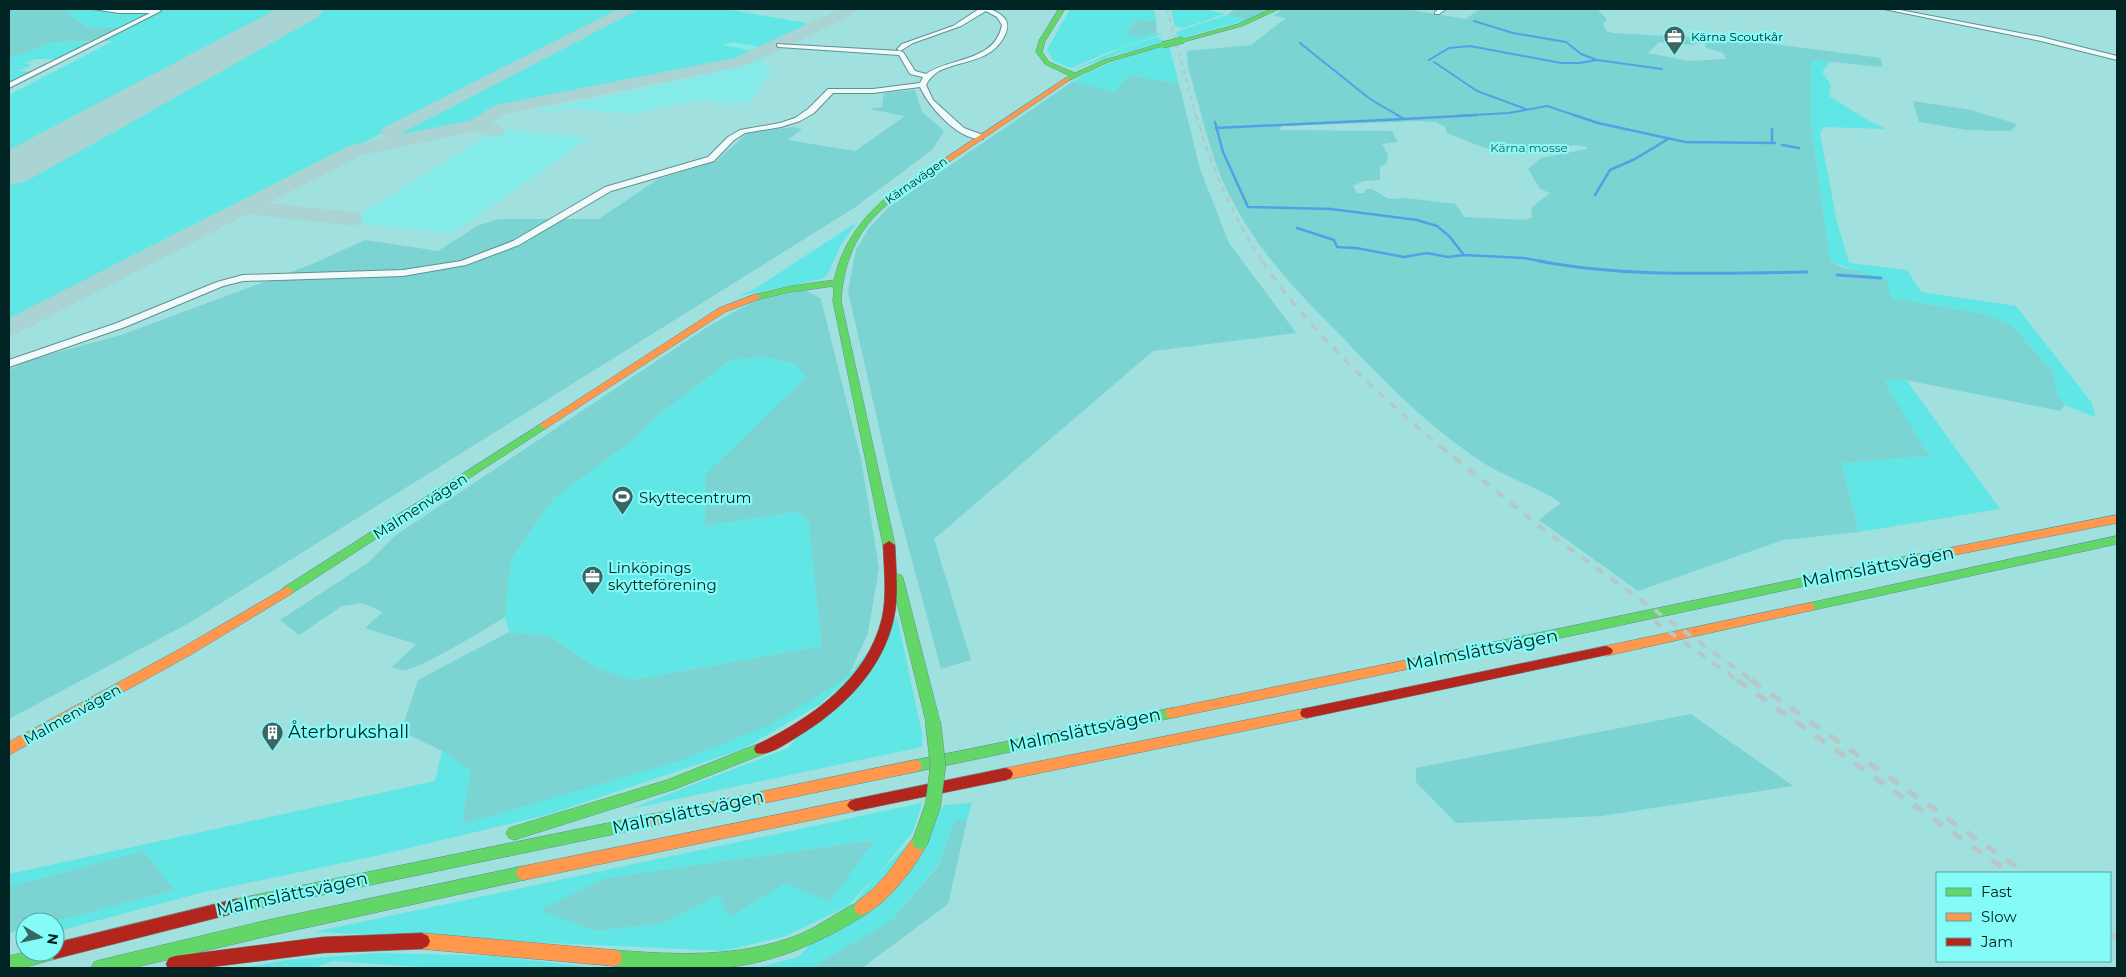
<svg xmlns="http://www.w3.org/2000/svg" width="2126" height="977" viewBox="0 0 2126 977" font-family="Montserrat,sans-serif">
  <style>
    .built { fill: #84ebe9 }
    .green { fill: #60e6e4; fill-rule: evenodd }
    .forest { fill: #7bd3d2; fill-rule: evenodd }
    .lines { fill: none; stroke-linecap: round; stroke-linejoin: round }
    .stream-far2 { stroke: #51a2e5; stroke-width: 2 }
    .stream-far1 { stroke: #51a2e5; stroke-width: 2.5 }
    .stream { stroke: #51a2e5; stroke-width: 3 }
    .taxiway { fill: #aad4d3; fill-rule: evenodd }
    .runway { fill: #aad4d3; fill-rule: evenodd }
    .street-casing { stroke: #609191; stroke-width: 2 }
    .fast-casing { stroke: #609191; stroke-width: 1 }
    .slow-casing { stroke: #609191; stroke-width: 1 }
    .jam-casing { stroke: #609191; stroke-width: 1 }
    .street { fill: #f1fafa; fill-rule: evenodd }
    .fast { fill: #63d668; fill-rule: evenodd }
    .slow { fill: #ff974d; fill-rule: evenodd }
    .jam { fill: #b3261e; fill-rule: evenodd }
    .rail-far4 { stroke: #b5c7c7; stroke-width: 2; stroke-dasharray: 4.5 4.5; stroke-linecap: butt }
    .rail-far3 { stroke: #b5c7c7; stroke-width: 2.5; stroke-dasharray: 5.5 5.5; stroke-linecap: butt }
    .rail-far2 { stroke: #b5c7c7; stroke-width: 3; stroke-dasharray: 8 8; stroke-linecap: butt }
    .rail-far1 { stroke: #b5c7c7; stroke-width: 4; stroke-dasharray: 9 9; stroke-linecap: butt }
    .rail { stroke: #b5c7c7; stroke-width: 5; stroke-dasharray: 12 12; stroke-linecap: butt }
    .fast-bridge-far1-casing { stroke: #609191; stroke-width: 7; stroke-linecap: butt }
    .fast-bridge-casing { stroke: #609191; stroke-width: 16; stroke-linecap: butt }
    .fast-bridge-far1 { stroke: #63d668; stroke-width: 6 }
    .fast-bridge { stroke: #63d668; stroke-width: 15 }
    .labels { text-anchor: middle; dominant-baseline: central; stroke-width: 4.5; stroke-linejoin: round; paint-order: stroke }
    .far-poi-label { font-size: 12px; fill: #002323; stroke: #85fbf8; text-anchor: start }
    .far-park-label { font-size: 12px; fill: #385958; stroke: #85fbf8 }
    .far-street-label { font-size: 12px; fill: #002323; stroke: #85fbf8 }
    .poi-label { font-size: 15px; fill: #002323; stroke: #85fbf8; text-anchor: start }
    .street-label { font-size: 15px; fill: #002323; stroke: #85fbf8 }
    .near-street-label { font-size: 18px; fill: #002323; stroke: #85fbf8 }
    .near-poi-label { font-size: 18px; fill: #002323; stroke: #85fbf8; text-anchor: start }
  </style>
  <rect width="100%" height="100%" fill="#a0e0df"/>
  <path class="built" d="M797,34L805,36L768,53L761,65H770V71L750,103H717L704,99L631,114L571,108L541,114L538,111L703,76L756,53L723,45L733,43L765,48Z
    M498,129L589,138L452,234L348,222Z"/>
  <path class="green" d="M63,9H288L9,158V95L113,41H95L119,28H87Z
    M321,9H624L9,324V182Z
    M635,9H726L806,23L809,26L765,48L733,42L723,45L755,52L732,62L506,107L493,110L463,126L412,136L398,134Z
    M1070,9H1154L1156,21L1133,20L1135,22L1130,27L1129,35C1140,38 1153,31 1162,34L1109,52L1071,68L1053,61L1047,50Z
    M1171,9H1205L1225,14L1184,28L1175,26Z
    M1227,15L1248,20L1178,39L1176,32Z
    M1157,37L1166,42L1116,55L1072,70L1122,48Z
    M53,42H94L59,59H35L25,64L32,65L18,71L34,72L9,85V59Z
    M1169,45L1179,84L1129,75L1115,92L1072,82C1102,63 1135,54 1169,45Z
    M1814,60L1830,62L1822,72L1831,85L1829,96L1869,121L1886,129L1824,127L1820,133L1837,222L1849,263L1907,270L1921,292L2016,306L2092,403L2095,417L2065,405L2057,394L2053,372L2011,325L1985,314L1891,298L1855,271L1830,261L1811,126V63Z
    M857,222L840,246L828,274L822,279L739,296L755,289Z
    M765,357L793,363L806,377L759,425L705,526L795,512L808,520L822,646L632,680L597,668L548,636L509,632L505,617L511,559L553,499L633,440L656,417L730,360Z
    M1906,380L2000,509L1859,532L1842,463L1929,456L1883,381Z
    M897,617L922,733V747L630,809L788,748Z
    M848,677L822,703L743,749L547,815L371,857L200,893L55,932V922H52L175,890L143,851L9,887V874L435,781L442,751L471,770L462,824Z
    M922,803L913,832L854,903L786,936L724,951L314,932ZM874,840L786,883L730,917L718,895L664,923L594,931L541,910L605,878Z
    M972,803L967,820H955L938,865L891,921L810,968H755L798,957L945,805Z
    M377,953L494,956L597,968H434L333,961L315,968H243L287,960Z"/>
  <path class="forest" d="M9,9H63L87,28H120L95,41L53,42L9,59Z
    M1236,9H1272L1248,20L1227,15Z
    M1282,9H1404L1466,19L1479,9H1597L1607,19L1603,24L1606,31L1613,33L1702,38L1701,44L1695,43L1694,45L1659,42L1648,53L1689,61L1726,59L1723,53L1705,47L1707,35L1881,58L1882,67L1814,60L1811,63V126L1830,261L1841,267L1887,279L1891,298L1985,314L2011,325L2053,372L2057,394L2065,405L2060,411L1906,380L1884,381L1929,456L1842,463L1859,532L1783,540L1638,591L1539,520L1561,503C1536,486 1506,478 1481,461C1430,428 1387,384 1345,340C1302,296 1260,255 1232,200C1210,159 1201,110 1188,67L1187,51L1251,45L1286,18L1274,16ZM1420,121L1436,122L1445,127L1447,133C1469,141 1493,154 1517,154C1541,155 1562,141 1586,147L1587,149L1541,158L1528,169L1540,189L1550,193L1531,208L1532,217L1525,220L1464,217L1456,204L1405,198L1389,199L1372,189H1366L1365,193H1357L1353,186L1363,181L1380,180V166L1387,163L1388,155L1382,144L1398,142L1392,131L1279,130L1282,126Z
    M1132,20L1156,21L1157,33L1141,37L1129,35L1130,27L1135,23Z
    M1129,75L1179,84L1200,169L1229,243L1296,333L1153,351L934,539L971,660L941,669L893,489L848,291L856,250L869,228L889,207L1072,82L1115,92Z
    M915,90L922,112L944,131L932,150L854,208L189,623L9,719V370L29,360L121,335L310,265L365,240L438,251L479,225L499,219H599L658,179L717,161L747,133L793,127L802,129L788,140L855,151L905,116L869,109L882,107L884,93Z
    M1913,101L1971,110L2017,124L2011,131L1967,130L1919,122Z
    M806,290L821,299L861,459L879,568L868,633L848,677L770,725L679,761L462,824L471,770L442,751L401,731L418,680L509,632L548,636L597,668L632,680L822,646L808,520L795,512L705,526V475L806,377L793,363L765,357L730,360L656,417L633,440L553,499L511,559L505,617C489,627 419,670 403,670C400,670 395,668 392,667L416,644L365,628L383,612L362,603L342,606L299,635L280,620L369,562L396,535L709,326L754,301Z
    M1691,714L1793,786L1602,816L1456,823L1416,782V768Z
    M955,820H967L948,904L862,968H810L891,921L938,866Z
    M875,840L829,902L786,883L730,917L718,895L664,923L594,931L540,910L605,878Z
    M143,851L175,890L52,922H25V929L9,933V887Z"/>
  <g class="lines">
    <path class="stream-far2" d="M1474,21L1513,33L1566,42L1581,54L1597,60L1662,69
      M1300,43L1370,99L1399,116
      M1429,60L1449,48L1470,46L1561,63H1579L1597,60
      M1434,62L1477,91L1526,109
      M1455,116L1509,113L1547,106L1577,116"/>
    <path class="stream-far1" d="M1397,115L1404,119L1477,115
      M1574,115L1598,123L1685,142L1775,143
      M1215,122L1223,152L1248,207L1331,209L1417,220L1437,226L1449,236L1464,255
      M1216,128L1404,119
      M1772,129V143
      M1782,145L1799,148
      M1595,195L1610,170L1635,159L1668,139
      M1297,228L1334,240L1337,247L1356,248L1404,257L1427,253L1448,257L1464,255L1524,258L1546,262"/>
    <path class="stream" d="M1539,261C1628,278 1717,273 1807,272
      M1837,275L1881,278"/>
    <path class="taxiway" d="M618,9H637L634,12L398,135L472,120L493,106L500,104L734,58L840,9H856L849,17L745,66L506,114L491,123L502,127L505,131L502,135L495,137L477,131L362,155L269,203L352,212L360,214L363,219L360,224L352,226L248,214L18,333L9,336V318L349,146L388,137L383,136L380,132L383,128Z"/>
    <path class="runway" d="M277,9H324L318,17L27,181L9,185V150Z"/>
    <defs>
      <path id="street" d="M93,9H158L161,11L9,88V83L150,13H119Z
        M979,9C987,9 994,9 1001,15C1008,20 1009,26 1005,35C991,63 964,59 939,71C933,75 929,79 926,85L933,100L964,128L983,135V139C959,141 929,107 920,87L873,93H833L814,113L800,121L781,127L745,133L734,140L714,161L611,191L519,245L466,265L403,276L243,281L223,286L125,327L9,367V360L117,323L217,282L243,275L403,270L461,261L513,241L605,187L708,157L728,137L740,130L780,123L795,118L808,109L828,89H873L920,83L923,77L910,74L899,55L779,47L777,46V44L900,51L897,49L902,44L953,26ZM986,11L997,17L1002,25C995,62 951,57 926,74L915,71L903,52L900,51L913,43L961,26Z
        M1439,9H1446L1439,14H1435V12Z
        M1884,9H1895L2041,37L2117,56V60L2041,41Z"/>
      <path id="fast" d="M1059,9H1065L1045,41L1042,52L1049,62L1075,73L1104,60L1163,43L1166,45L1108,62L1070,80H1066V78L1070,76L1045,64L1036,52L1039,41Z
        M1272,9H1279L1242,26L1183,42L1180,40L1238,24Z
        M897,189L904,191C896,199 885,205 877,214C853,238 843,268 841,301L895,545L889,549L883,545L833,301L834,286L791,292L756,300L752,297L753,295L791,286L834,280C843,241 865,213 897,189Z
        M544,422L548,423L549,425L548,427L291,594H283L281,591L283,588Z
        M2117,536V544L1809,611L1805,610L1803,607L1805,604L1809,603Z
        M1909,556L1915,560L1913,563L1490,653L1485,651L1483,648L1485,645L1490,643Z
        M897,574L901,575L903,578L940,722L938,726L933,727L928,726L926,722L891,578L893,575Z
        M1172,708L1177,709L1179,713L1177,717L1172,718L915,772L910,770L908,766L910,762L915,760Z
        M761,743L766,745L768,749L766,753L675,789L514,840L509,838L506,833L509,828L667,780Z
        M653,814L658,815L661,820L658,825L653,826L236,913L230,911L228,906L230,901L236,899Z
        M524,866L530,868L532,873L530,878L524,880L268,936L132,968H91L94,962L100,960L268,920Z
        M862,901L868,903L870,908L868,913C822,942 774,964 719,968C702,969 685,968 669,968C650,968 626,971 608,964L606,958L608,952L614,950C676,955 739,958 798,935C821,926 840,909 862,901Z
        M55,945L59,946L61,952L59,958L22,968H9V956L25,952H55Z"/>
      <path id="slow" d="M1066,78L1071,79L903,193L896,191Z
        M756,294L759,295V299L725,312L548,427L544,428L539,425L719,308Z
        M2117,515V523L1909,564L1903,560L1909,556Z
        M287,587L291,588L293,591L291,594L190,655L9,755V742L180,649Z
        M1809,603L1813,604L1815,607L1813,610L1606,656L1601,654L1599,651L1601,648L1606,646Z
        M1490,643L1495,645L1497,648L1495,651L1172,718L1167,717L1165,713L1167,709L1172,708Z
        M1307,708L1312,709L1314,713L1312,717L1307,718L1006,780L1001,778L999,774L1001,770L1006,768Z
        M915,760L920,762L922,766L920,770L915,772L653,826L648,825L645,820L648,815L653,814Z
        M855,799L860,801L863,805L860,809L855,811L524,880L518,878L516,873L518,868L524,866Z
        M920,835L926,837L928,842C917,865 886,906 862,915L856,913L854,908L856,903L873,889L888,873L914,837Z
        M422,933L614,950L620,952L622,958L620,964L614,966L422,949L416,946L414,941L416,936Z"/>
      <path id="jam" d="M889,541L895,545C896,569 899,594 894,618C883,670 842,710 797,737C787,743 768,757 756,753L754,749L756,745C810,719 867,680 882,618C887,595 884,569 883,545Z
        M1606,646L1611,648L1613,651L1611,654L1307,718L1302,717L1300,713L1302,709L1307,708Z
        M1006,768L1011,770L1013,774L1011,778L1006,780L855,811L850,809L847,805L850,801L855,799Z
        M236,899L242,901L244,906L242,911L236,913L55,959L49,957L47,952H55V943Z
        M422,933L428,936L430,941L428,946L422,949L323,953L203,968H168L166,964L169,958L175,956L323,937Z"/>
    </defs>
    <use href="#street" class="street-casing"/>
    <use href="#fast" class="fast-casing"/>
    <use href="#slow" class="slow-casing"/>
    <use href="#jam" class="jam-casing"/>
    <use href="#street" class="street"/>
    <use href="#fast" class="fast"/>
    <use href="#slow" class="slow"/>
    <use href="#jam" class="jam"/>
    <path class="rail-far4" d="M1167,9L1196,116"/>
    <path class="rail-far3" d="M1196,115C1212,167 1232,216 1263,262"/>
    <path class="rail-far2" d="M1262,261C1310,332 1376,392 1441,447"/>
    <path class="rail-far1" d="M1440,446L1548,533L1753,681
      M1654,621L1739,681"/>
    <path class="rail" d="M1737,680L2010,873
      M1751,680L2025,873
      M2110,934L2117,939"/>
    <defs>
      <path id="fast-bridge-far1" d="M1163,45L1183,40"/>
      <path id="fast-bridge" d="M920,842L933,805L938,766L933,722"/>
    </defs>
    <use href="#fast-bridge-far1" class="fast-bridge-far1-casing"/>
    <use href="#fast-bridge" class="fast-bridge-casing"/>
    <use href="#fast-bridge-far1" class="fast-bridge-far1"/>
    <use href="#fast-bridge" class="fast-bridge"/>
  </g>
  <defs>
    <symbol id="office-pin" viewBox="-11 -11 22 30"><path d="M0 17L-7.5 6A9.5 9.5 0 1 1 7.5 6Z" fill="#386565" stroke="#85fbf8"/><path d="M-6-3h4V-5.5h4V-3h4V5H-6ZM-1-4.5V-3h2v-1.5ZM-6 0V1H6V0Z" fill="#fff"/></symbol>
    <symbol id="stadium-pin" viewBox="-11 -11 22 30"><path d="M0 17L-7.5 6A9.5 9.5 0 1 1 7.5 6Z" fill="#386565" stroke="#85fbf8"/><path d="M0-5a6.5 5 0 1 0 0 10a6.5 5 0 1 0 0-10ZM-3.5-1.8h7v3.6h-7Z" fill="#fff"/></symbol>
    <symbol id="building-pin" viewBox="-11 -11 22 30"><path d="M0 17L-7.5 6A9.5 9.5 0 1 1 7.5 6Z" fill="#386565" stroke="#85fbf8"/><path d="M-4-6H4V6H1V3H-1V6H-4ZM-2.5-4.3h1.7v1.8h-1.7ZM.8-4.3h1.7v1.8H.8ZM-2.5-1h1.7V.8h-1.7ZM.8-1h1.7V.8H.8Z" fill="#fff"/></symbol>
  </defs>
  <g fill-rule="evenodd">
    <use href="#office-pin" x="1662" y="24" width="25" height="34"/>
    <use href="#stadium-pin" x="610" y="484" width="25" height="34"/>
    <use href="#office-pin" x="580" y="564" width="25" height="34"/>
    <use href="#building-pin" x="260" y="720" width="25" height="34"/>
  </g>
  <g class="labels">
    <g class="far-poi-label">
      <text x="1691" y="36">Kärna Scoutkår</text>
    </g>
    <g class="far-park-label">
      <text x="1529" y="147">Kärna mosse</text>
    </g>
    <g class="far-street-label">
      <text transform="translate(916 180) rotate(-35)">Kärnavägen</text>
    </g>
    <g class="poi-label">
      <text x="639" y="497">Skyttecentrum</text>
      <text x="608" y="567">Linköpings<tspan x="608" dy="17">skytteförening</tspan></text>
    </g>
    <g class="street-label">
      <text transform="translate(420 506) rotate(-33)">Malmenvägen</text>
      <text transform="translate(72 714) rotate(-29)">Malmenvägen</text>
    </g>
    <g class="near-street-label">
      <text transform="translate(1878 567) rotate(-11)">Malmslättsvägen</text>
      <text transform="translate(1482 650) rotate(-11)">Malmslättsvägen</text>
      <text transform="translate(1085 730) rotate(-12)">Malmslättsvägen</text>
      <text transform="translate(688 812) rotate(-12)">Malmslättsvägen</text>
      <text transform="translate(292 894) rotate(-12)">Malmslättsvägen</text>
    </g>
    <g class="near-poi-label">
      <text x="288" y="732">Återbrukshall</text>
    </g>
  </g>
  <rect width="2126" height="977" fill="none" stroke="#002323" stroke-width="20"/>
  <rect x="1936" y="872" width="175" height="90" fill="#85fbf8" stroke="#50a5a3"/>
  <rect x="1946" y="888" width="25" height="8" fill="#63d668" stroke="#50a5a3"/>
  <text x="1981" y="897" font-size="15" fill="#002323">Fast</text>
  <rect x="1946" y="913" width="25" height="8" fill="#ff974d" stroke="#50a5a3"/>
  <text x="1981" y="922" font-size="15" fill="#002323">Slow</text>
  <rect x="1946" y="938" width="25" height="8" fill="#b3261e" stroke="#50a5a3"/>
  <text x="1981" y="947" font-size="15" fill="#002323">Jam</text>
  <g transform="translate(40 937) rotate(99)"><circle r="24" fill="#85fbf8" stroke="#50a5a3"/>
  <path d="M0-4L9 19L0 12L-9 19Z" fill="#386565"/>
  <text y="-8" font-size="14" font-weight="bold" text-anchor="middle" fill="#002323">N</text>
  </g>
</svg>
